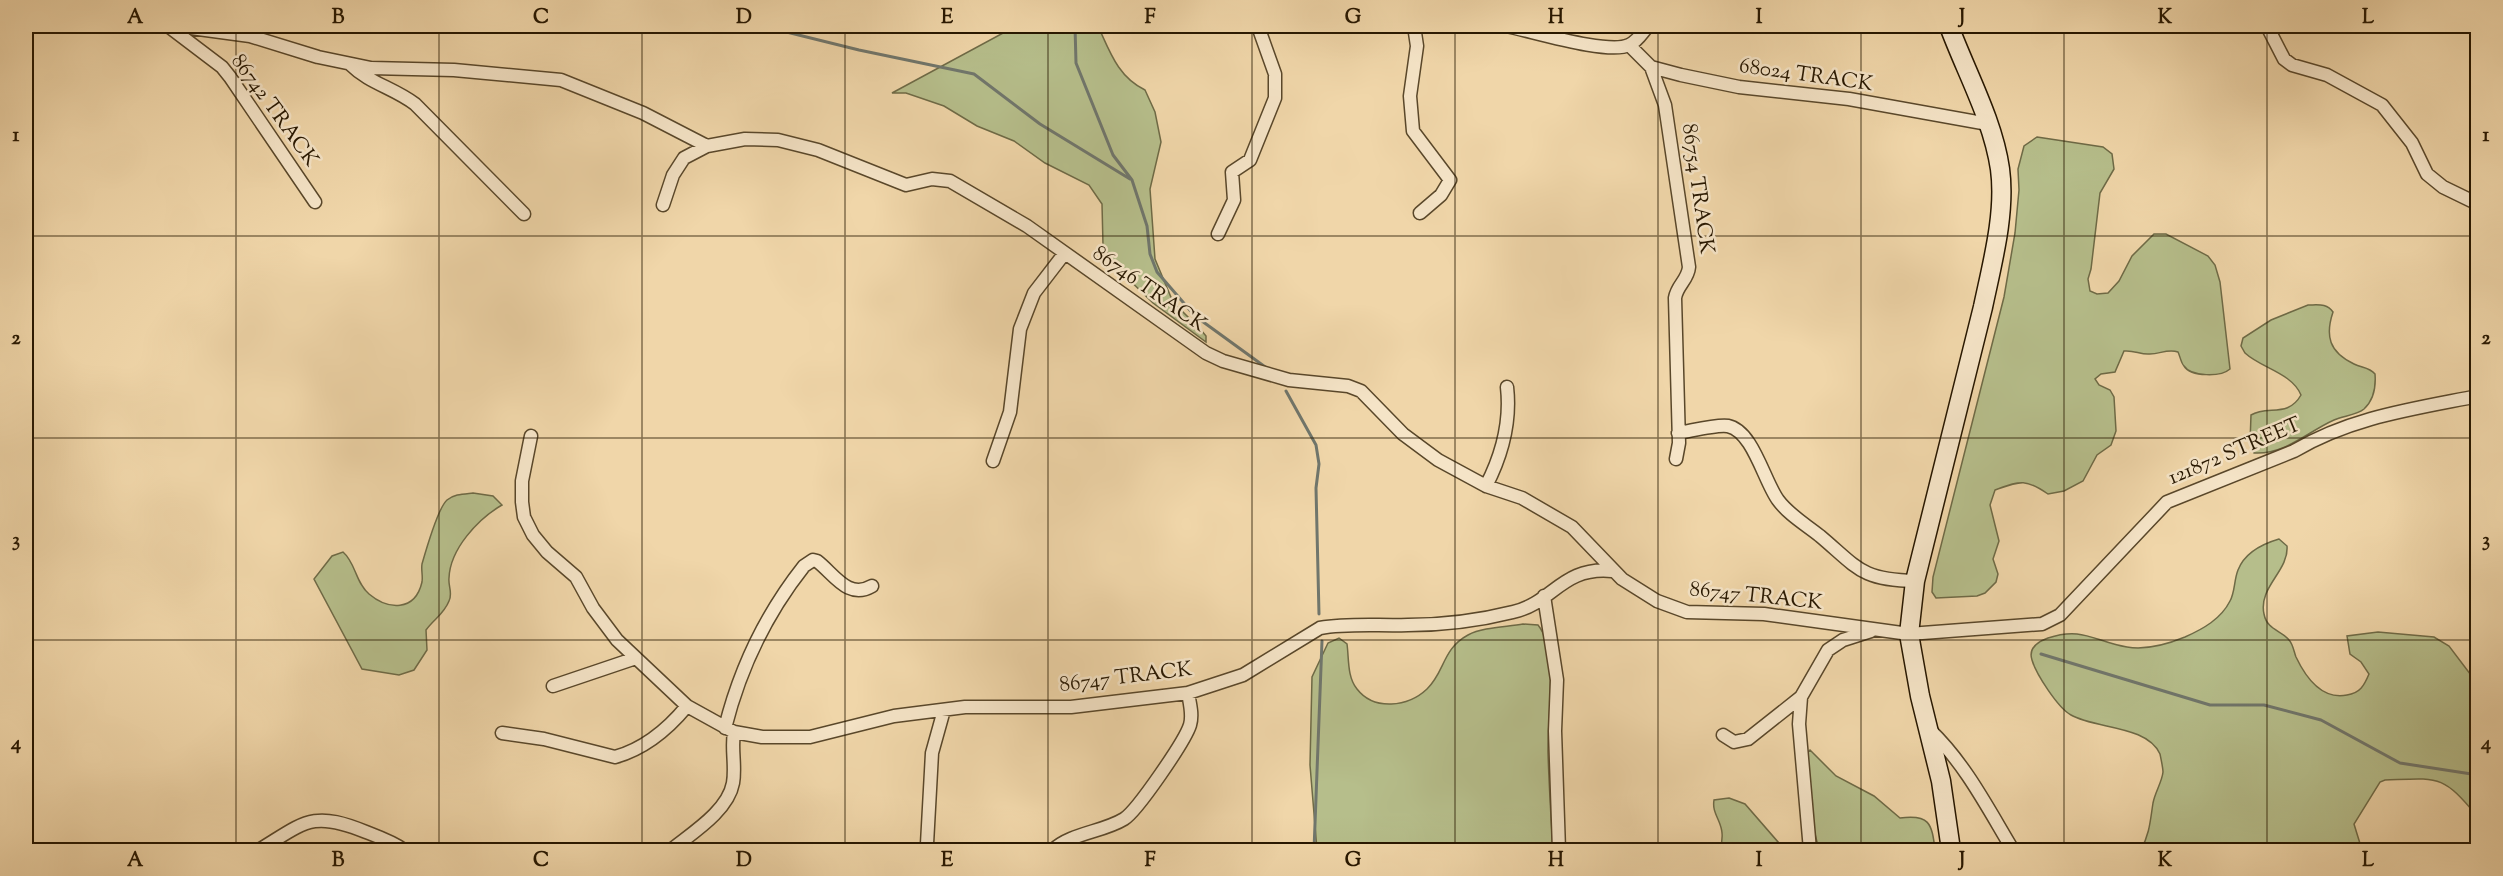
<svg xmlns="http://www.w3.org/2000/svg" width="2503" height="876" viewBox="0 0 2503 876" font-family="'Sorts Mill Goudy',serif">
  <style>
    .green { fill: #b6be8b; stroke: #6e6a46; stroke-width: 1.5 }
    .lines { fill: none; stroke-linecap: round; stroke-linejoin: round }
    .stream { stroke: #70766c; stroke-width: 3 }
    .street-casing { stroke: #59472a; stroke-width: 15 }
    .secondary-casing { stroke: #271700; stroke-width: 21 }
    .street { stroke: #f5e4c7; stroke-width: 12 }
    .secondary { stroke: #f5e4c7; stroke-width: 18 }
    .grid { fill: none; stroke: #271700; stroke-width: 1.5; stroke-opacity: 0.55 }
    .labels { text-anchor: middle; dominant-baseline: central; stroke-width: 5; stroke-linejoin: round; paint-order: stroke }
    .street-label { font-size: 21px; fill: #271700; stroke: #f5e4c7 }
    .neatline { fill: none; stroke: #271700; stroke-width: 2 }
    .grid-label { font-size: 20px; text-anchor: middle; font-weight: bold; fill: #271700 }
  </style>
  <rect width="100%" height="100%" fill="#f0d6a9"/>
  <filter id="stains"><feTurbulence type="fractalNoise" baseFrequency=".00333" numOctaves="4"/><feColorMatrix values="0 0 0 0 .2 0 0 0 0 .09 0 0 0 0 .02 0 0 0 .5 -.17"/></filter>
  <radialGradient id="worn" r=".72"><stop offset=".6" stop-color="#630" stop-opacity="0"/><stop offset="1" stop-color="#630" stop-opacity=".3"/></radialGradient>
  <path class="green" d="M1016,26H1098C1110,52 1118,77 1145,90L1155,112L1161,142L1150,189L1155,259L1173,302L1201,330L1206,336V342L1153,303L1114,265L1103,245L1102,204L1089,185L1045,163L1014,141L977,126L944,106L906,93H892Z
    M2037,137L2103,147L2112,154L2114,169L2100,193L2091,269L2088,279L2090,291L2097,294L2108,293L2119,281L2132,256L2154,234H2166L2208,256L2215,265L2220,282L2230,369C2221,377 2191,377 2184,366C2181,363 2180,356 2178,352C2167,348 2159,355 2148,354C2139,354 2134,350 2124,351L2115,372L2101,374L2095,379L2099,385L2110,390L2114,397L2116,431L2111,445L2097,455L2083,481L2064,491L2048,494C2025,478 2020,481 1995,490L1990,505L1999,541L1993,559L1998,574L1996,582L1985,593L1977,596L1936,598L1932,592L1933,577L2004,297L2015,233L2019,190L2018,169L2024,146Z
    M2308,305C2318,305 2327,303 2333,312C2325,336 2329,352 2354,364C2362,368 2369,367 2375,374C2376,387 2374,400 2364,409C2357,415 2343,416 2334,420C2307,432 2285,455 2254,453L2250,443L2251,415C2268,405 2288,418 2301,395C2292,373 2261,368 2245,353L2241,346L2243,338L2271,320Z
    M473,493L493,496L502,505C478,519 450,549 449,578C448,586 453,593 449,601C444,614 434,619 426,630L427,650L414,670L399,675L362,669L314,579L332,556L343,552C356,563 355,582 369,594C388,610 415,612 422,582C423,576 421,570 422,564C426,550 438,508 447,500C454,494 464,494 473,493Z
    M2279,539L2287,546C2289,571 2258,587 2264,614C2267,630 2281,630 2289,640C2293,644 2294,652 2296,657C2306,678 2322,700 2347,695C2360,693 2364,686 2369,674L2361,662L2350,654L2347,636L2378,632L2434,637L2449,646L2477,683V816C2442,774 2439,778 2385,780L2380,782L2354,824L2362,850H2141C2150,832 2150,822 2153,803C2155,792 2162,782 2163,772C2163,768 2161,759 2160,754C2147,725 2095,729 2071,715C2058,708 2036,674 2032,660C2028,648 2037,642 2048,638C2083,626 2095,642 2127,647C2145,650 2168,644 2185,637C2203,629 2221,619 2230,601C2235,592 2234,580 2238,570C2245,552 2262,544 2279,539Z
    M1523,624L1538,625C1559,651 1547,720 1548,753C1549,785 1551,818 1553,850H1317L1310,765L1312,677L1328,643L1339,638L1347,644C1349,658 1347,677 1357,689C1374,711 1408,707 1427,689C1445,672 1442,649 1468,635C1483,627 1507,627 1523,624Z
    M1810,750L1836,776L1874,796L1900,818C1929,814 1932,823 1935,850H1819L1813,826L1807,753Z
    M1729,798L1745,804L1785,850H1720C1728,822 1711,818 1714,800Z"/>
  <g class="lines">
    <path class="stream" d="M762,26L859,50L974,74L1040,124L1130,179
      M1075,26L1076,63L1113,155L1132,180L1147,226L1150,254L1157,272L1195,316L1268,369
      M1286,391L1316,445L1319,464L1316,488L1319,614
      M2041,654L2210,705H2264L2321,720L2400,763L2478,775
      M1314,850L1322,641"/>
    <defs>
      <path id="street" d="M168,26L222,67L230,77L315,202
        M176,26L250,36L318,57L371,68L454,70L561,80L643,113L707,146
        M1414,26L1417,46L1410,96L1413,131L1450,180L1441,195L1420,213
        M1506,26C1532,31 1608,55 1629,45C1638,41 1642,33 1648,26
        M2267,26L2284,59L2292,65L2327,75L2382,105L2412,143L2427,174L2443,187L2478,204
        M1629,45L1651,67L1681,75L1739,87L1849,99L1988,124
        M351,65C369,83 394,88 415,104L524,214
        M1651,67L1665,105L1689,267C1688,280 1677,285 1675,298L1679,443L1676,459
        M663,205L673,175L684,158L707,146L745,139L778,140L818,150L906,185L932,179L950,181L1027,226L1206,353L1223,361L1289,380L1348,386L1361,391L1403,434L1438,460L1486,486L1522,498L1572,527L1622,579L1657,601L1687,612L1764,614L1909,634L2042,624L2060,615L2167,502L2294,451C2352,417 2413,409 2478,396
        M1218,234L1234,200L1232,172L1250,160L1275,98V74L1260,32V26
        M1678,433C1691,431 1717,424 1728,426C1753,431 1764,481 1778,500C1789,515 1805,524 1820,536C1858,568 1861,580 1915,581
        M531,436L522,481V502L524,517L533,535L547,552L576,577L593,608L617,640L687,706L734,732L762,737H810L894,716L965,707H1071L1188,693L1243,675L1320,628C1348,623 1379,626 1408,625C1441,625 1481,620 1513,612C1553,603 1562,566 1612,571
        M993,461L1010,412L1020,329L1034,293L1064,254
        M1486,486C1502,455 1511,422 1507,387
        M1544,596L1557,680L1555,731L1559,850
        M553,686L636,658
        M725,728C740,668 766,614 804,566L813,560L817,561C834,574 848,600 872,586
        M1930,730C1966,765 1987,807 2013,850
        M502,733L544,739L615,757C644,749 668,729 687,706
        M1723,735L1734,742L1748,739L1801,697
        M927,844L932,753L944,710
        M259,850C305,822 312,810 366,832C379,837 393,842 404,850
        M671,850C692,833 728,811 733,783C736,766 731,749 734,732
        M1053,850C1071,833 1103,832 1124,819C1137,811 1185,741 1190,725C1193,715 1190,704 1188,693
        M1810,850L1799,724L1801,697L1828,650L1843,640L1871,631"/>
      <path id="secondary" d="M1949,26C1966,72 1993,120 2000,169C2006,213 1992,264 1983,307L1915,581L1909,634L1920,696L1941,781L1951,850"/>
    </defs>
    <use href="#street" class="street-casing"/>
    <use href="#secondary" class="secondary-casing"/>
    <use href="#street" class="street"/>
    <use href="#secondary" class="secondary"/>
  </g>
  <path class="grid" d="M236,26V850M439,26V850M642,26V850M845,26V850M1048,26V850M1252,26V850M1455,26V850M1658,26V850M1861,26V850M2064,26V850M2267,26V850M26,236H2478M26,438H2478M26,640H2478"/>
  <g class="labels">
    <g class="street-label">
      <text transform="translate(1806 76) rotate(8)">68024 TRACK</text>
      <text transform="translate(274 111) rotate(54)">86742 TRACK</text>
      <text transform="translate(1697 189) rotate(82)">86754 TRACK</text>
      <text transform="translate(1149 290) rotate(35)">86746 TRACK</text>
      <text transform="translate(2235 452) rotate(-23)">121872 STREET</text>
      <text transform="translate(1756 597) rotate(6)">86747 TRACK</text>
      <text transform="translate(1126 678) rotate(-7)">86747 TRACK</text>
    </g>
  </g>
  <rect width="2503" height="876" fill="none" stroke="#f0d6a9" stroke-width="66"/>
  <rect x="33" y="33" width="2437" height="810" class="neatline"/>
  <g class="grid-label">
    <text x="135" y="23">A</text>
    <text x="338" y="23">B</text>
    <text x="541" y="23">C</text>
    <text x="744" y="23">D</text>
    <text x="947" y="23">E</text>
    <text x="1150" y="23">F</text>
    <text x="1353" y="23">G</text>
    <text x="1556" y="23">H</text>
    <text x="1759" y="23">I</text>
    <text x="1962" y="23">J</text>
    <text x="2165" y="23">K</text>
    <text x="2368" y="23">L</text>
    <text x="16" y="141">1</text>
    <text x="2486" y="141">1</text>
    <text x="16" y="344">2</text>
    <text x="2486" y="344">2</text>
    <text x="16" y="546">3</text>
    <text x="2486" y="546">3</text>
    <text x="16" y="749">4</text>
    <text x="2486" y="749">4</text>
    <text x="135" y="866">A</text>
    <text x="338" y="866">B</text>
    <text x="541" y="866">C</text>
    <text x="744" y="866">D</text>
    <text x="947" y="866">E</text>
    <text x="1150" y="866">F</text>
    <text x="1353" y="866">G</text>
    <text x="1556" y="866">H</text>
    <text x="1759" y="866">I</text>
    <text x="1962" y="866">J</text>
    <text x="2165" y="866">K</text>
    <text x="2368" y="866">L</text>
  </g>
  <rect width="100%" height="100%" filter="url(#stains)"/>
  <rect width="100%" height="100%" fill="url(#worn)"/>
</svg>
